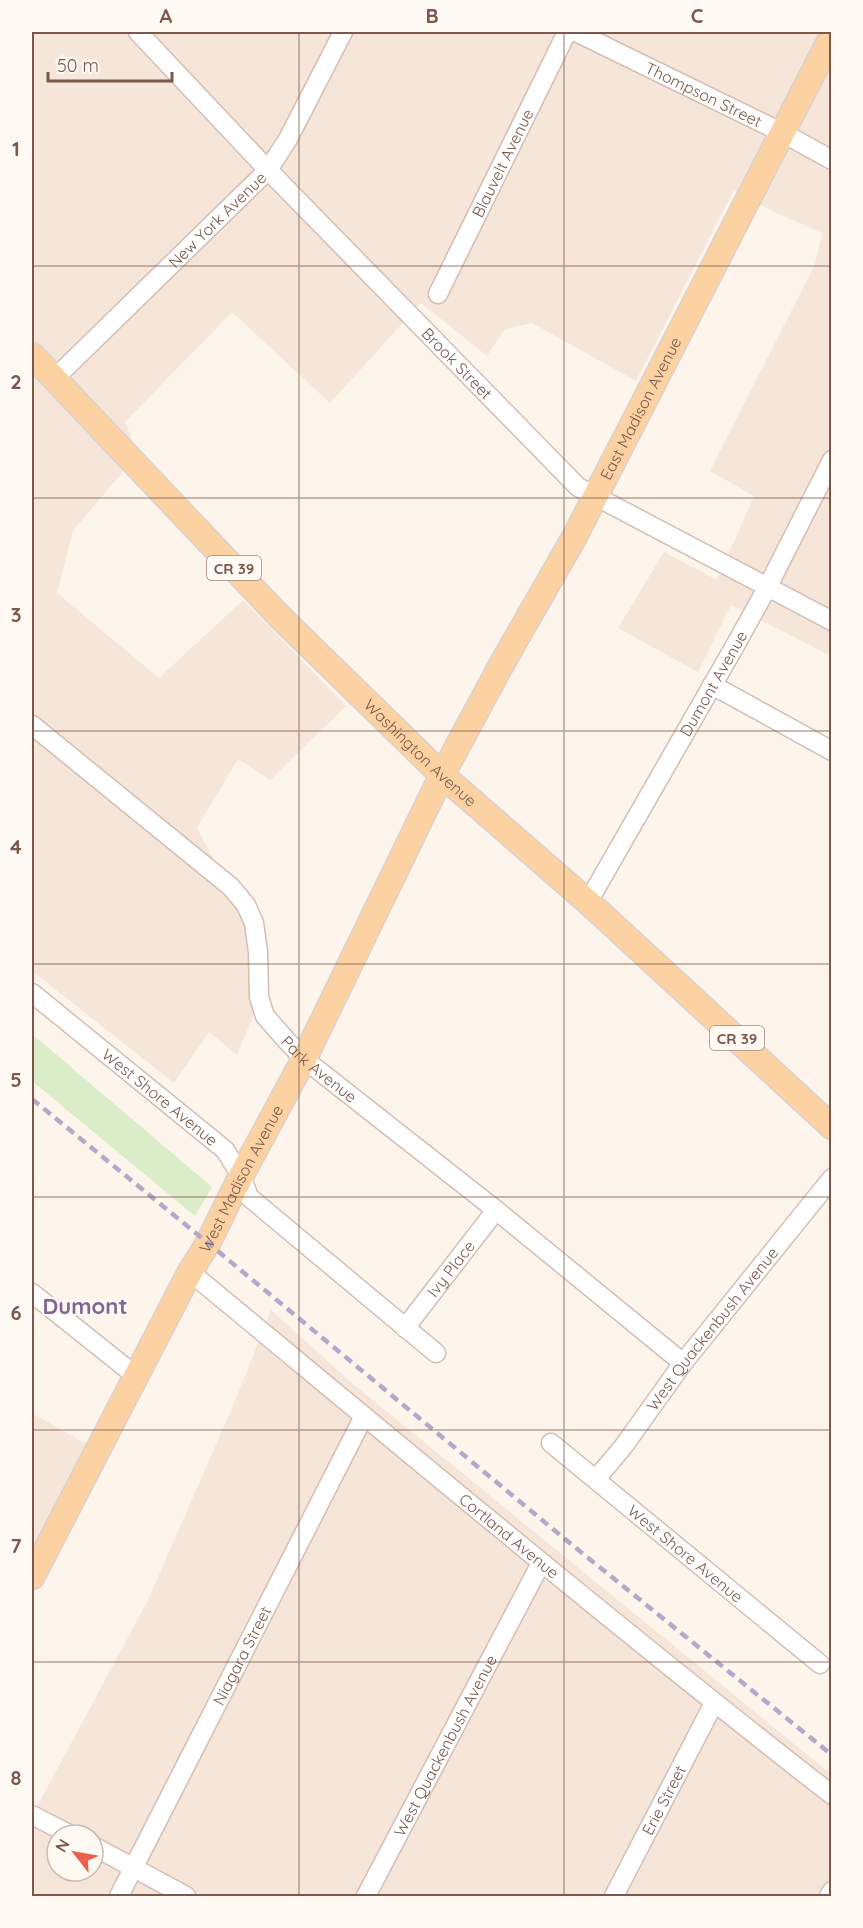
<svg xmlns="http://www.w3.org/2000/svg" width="863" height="1928" viewBox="0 0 863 1928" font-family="Quicksand,sans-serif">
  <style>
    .residential { fill: #f6e6d9; fill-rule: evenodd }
    .green { fill: #dbedc8 }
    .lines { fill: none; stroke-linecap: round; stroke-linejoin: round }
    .minor-casing { stroke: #d4bdb2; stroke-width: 21 }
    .major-casing { stroke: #dad0cd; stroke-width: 27 }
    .minor { stroke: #fff; stroke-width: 18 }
    .major { stroke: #fdd2a3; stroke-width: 24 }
    .rail { stroke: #b6a7ca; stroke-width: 4.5; stroke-dasharray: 9 6; stroke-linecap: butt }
    .grid { fill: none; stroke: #7b584c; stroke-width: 1.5; stroke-opacity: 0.55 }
    .labels { text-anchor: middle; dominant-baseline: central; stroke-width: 4.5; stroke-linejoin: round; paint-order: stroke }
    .shield { fill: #fff9f3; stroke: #a3887e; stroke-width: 1.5 }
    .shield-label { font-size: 15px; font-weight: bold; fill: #7b584c }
    .street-label { font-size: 16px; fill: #7b584c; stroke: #fff9f3 }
    .district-label { font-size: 22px; font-weight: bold; fill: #806596; stroke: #fff9f3 }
    .neatline { fill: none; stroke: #7b584c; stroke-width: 2 }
    .grid-label { font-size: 20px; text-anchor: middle; font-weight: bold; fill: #7b584c }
  </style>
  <rect width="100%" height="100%" fill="#fdf5eb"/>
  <path class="residential" d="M32,32H831V656L731,605L698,672L618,628L664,552L717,580L754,496L710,471L815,264L822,233L770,210L734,190L636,381L532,323L505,329L487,356L421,303L330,403L232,312L125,422L138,454L73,531L57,593L159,678L243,600L346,706L270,780L238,759L197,828L236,901L256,956L262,995L237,1055L209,1032L174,1083L32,971Z
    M271,1310L353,1384L831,1774V1896H32V1816L148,1600L235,1401ZM57,1835H93V1871H57Z
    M32,1413L104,1454L32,1590Z"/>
  <path class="green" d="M32,1034L212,1187L195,1216L32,1081Z"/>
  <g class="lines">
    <defs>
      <g id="minor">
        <path id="s1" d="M138,32L268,170L578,487L832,621"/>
        <path id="s2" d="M576,32L781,132L832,160"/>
        <path id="s3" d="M438,294L567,32"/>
        <path id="s4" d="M54,379L268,170L288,139L343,32"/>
        <path d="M712,685L832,751"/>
        <path id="s5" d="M32,725L231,887L246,905L254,923L258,952L259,997L265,1016L287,1041L304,1059L496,1210L683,1363"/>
        <path id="s6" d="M588,902L736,644L767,588L832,460"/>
        <path id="s7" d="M32,993L225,1150L241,1176L249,1197L436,1353"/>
        <path id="s8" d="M190,1272C403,1448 614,1625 832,1795"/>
        <path d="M32,1293L136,1376"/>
        <path id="s9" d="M405,1328L496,1210"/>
        <path id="s10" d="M551,1443L820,1664"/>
        <path id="s11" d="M596,1479L623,1447L683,1363L832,1178"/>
        <path d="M32,1815L71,1835"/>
        <path d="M93,1846L186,1896"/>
        <path id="s12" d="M119,1896L364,1416"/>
        <path id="s13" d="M366,1896L541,1563"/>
        <path id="s14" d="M614,1896L714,1703"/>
        <path d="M829,1896L832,1891"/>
      </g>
      <g id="major">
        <path id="s15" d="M32,355L280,617L442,775L588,902L832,1127"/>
        <path id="s16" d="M32,1577L190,1272L208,1243L241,1176L304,1059L442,775L504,660L575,536L832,36"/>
      </g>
    </defs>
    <use href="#minor" class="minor-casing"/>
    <use href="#major" class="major-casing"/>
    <use href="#minor" class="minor"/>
    <use href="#major" class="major"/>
    <path class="rail" d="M32,1099L208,1243L571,1544L832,1755"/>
  </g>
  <path class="grid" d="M299,32V1896M564,32V1896M32,266H832M32,498H832M32,731H832M32,964H832M32,1197H832M32,1430H832M32,1662H832"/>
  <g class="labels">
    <g class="shield">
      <rect x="207" y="556" width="54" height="24" rx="4.5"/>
      <rect x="710" y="1026" width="54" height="24" rx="4.5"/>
    </g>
    <g class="shield-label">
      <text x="234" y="568">CR 39</text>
      <text x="737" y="1038">CR 39</text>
    </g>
    <g class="street-label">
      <text stroke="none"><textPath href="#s2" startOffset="142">Thompson Street</textPath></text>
      <text stroke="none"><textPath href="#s3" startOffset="146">Blauvelt Avenue</textPath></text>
      <text stroke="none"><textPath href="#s4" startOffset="228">New York Avenue</textPath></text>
      <text stroke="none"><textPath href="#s1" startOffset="460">Brook Street</textPath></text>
      <text stroke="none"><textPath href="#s16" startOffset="1318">East Madison Avenue</textPath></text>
      <text stroke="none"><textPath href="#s6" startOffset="252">Dumont Avenue</textPath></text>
      <text stroke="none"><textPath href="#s15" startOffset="556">Washington Avenue</textPath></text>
      <text stroke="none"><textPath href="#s5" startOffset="470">Park Avenue</textPath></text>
      <text stroke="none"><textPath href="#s7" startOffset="165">West Shore Avenue</textPath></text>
      <text stroke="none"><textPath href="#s16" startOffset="450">West Madison Avenue</textPath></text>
      <text stroke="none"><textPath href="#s9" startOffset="75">Ivy Place</textPath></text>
      <text stroke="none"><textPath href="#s11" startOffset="190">West Quackenbush Avenue</textPath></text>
      <text stroke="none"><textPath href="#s8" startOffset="414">Cortland Avenue</textPath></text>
      <text stroke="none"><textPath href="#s10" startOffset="174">West Shore Avenue</textPath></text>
      <text stroke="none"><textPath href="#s12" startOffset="270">Niagara Street</textPath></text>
      <text stroke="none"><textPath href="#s13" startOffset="170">West Quackenbush Avenue</textPath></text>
      <text stroke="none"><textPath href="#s14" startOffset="108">Erie Street</textPath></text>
    </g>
    <g class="district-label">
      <text x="85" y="1306">Dumont</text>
    </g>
  </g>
  <rect width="863" height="1928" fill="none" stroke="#fff9f3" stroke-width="66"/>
  <g transform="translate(75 1853) rotate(301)"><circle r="28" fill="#fff9f3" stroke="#cab9b0" stroke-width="1.5"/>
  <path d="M0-4.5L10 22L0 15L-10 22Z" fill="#eb604d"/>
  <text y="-9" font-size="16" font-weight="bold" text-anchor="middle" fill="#7b584c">N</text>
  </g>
  <path d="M48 72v9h124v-9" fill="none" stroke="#7b584c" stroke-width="3"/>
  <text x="57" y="72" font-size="18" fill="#7b584c" stroke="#fff9f3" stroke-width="4.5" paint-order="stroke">50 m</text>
  <rect x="33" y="33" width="797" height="1862" class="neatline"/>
  <g class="grid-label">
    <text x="166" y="23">A</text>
    <text x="432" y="23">B</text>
    <text x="697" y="23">C</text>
    <text x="16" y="156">1</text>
    <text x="16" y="389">2</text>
    <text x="16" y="622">3</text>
    <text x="16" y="854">4</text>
    <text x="16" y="1087">5</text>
    <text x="16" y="1320">6</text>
    <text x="16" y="1553">7</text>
    <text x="16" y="1785">8</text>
  </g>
</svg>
